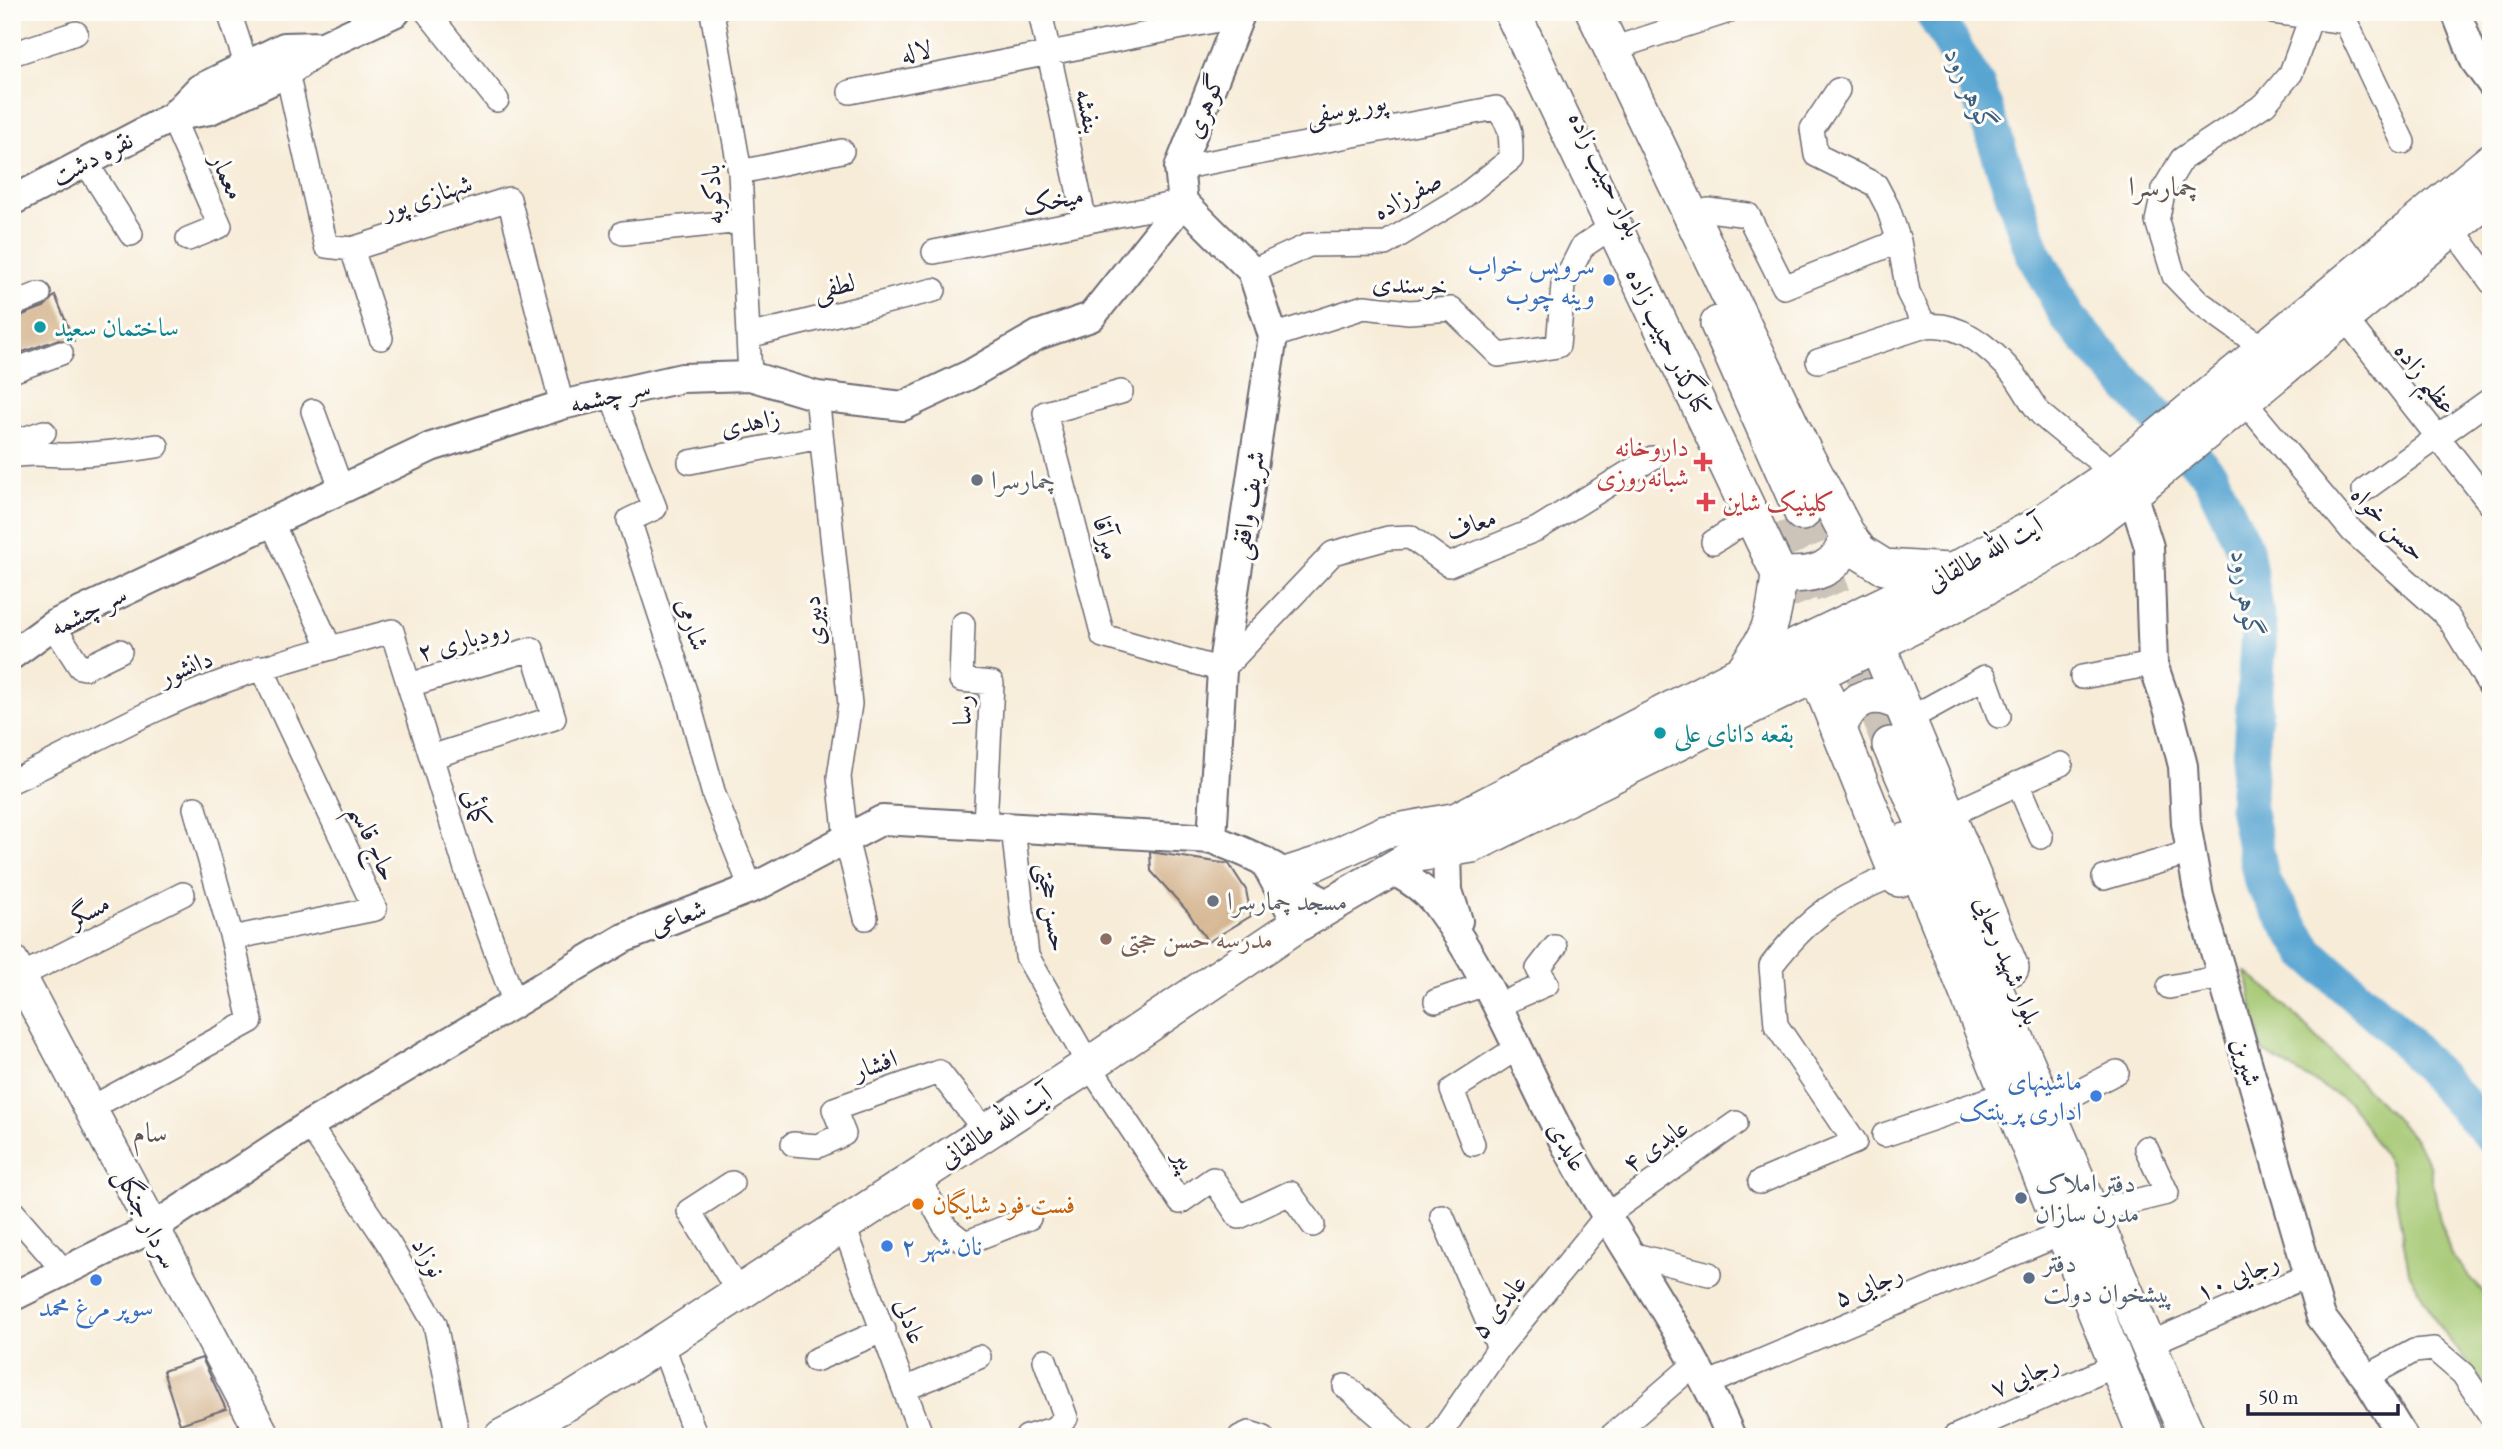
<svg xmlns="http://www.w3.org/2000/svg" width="2503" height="1449" viewBox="0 0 2503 1449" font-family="'EB Garamond',Amiri,serif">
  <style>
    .green { fill: #a5c872; stroke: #647556; stroke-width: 2 }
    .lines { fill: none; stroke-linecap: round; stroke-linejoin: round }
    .river { stroke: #59a5d2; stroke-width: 37 }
    .building { fill: #d2b089 }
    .primary-tunnel { stroke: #ccc4b9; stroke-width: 35; stroke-dasharray: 35 18; stroke-linecap: butt }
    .minor-casing { stroke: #6d6972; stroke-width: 26 }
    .tertiary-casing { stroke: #6d6972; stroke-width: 32 }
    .secondary-casing { stroke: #6d6972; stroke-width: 35 }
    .primary-casing { stroke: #6d6972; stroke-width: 38 }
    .minor { stroke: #fff; stroke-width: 23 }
    .tertiary { stroke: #fff; stroke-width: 28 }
    .secondary { stroke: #fff; stroke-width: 32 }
    .primary { stroke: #fff; stroke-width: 35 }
    .shop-dot { fill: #3f7fe0; stroke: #fdfcf7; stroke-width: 2.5 }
    .culture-dot { fill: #0f9aa8; stroke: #fdfcf7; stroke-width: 2.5 }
    .health-dot { fill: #e0444e; stroke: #fdfcf7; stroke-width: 2.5 }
    .worship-dot { fill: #6b7280; stroke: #fdfcf7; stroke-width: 2.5 }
    .education-dot { fill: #8d6e63; stroke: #fdfcf7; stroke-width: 2.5 }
    .service-dot { fill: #5c6f8a; stroke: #fdfcf7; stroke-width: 2.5 }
    .food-dot { fill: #e8710a; stroke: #fdfcf7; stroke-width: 2.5 }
    .labels { text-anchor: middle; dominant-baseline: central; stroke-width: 6; stroke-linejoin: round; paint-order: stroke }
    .street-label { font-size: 26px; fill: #22223b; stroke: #fdfcf7 }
    .shop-label { font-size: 26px; fill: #366cbe; stroke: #fdfcf7; text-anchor: end }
    .culture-label { font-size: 26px; fill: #0d838f; stroke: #fdfcf7; text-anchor: start }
    .health-label { font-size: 26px; fill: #be3a42; stroke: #fdfcf7; text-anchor: end }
    .worship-label { font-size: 26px; fill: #5b616d; stroke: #fdfcf7; text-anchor: start }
    .education-label { font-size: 26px; fill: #785e54; stroke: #fdfcf7; text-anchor: start }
    .service-label { font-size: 26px; fill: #4e5e75; stroke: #fdfcf7; text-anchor: start }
    .food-label { font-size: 26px; fill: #c56008; stroke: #fdfcf7; text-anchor: start }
    .water-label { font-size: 28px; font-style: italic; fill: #3b5d7f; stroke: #fdfcf7 }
    .neighbourhood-label { font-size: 28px; fill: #605456; stroke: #fdfcf7 }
  </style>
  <rect width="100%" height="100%" fill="#fdfcf7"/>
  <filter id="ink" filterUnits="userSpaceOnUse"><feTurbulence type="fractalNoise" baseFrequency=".0143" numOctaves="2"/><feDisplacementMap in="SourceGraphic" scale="14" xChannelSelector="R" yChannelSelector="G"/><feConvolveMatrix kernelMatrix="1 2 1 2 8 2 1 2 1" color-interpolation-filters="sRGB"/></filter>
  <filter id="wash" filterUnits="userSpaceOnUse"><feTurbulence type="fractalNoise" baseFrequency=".00686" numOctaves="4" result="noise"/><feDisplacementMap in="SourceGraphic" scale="28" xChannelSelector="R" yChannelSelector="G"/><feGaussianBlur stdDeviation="1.57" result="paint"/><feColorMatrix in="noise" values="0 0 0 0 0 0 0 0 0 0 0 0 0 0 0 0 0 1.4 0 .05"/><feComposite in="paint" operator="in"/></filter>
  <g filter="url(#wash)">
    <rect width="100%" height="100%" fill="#f7ecd8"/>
    <path class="green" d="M2246,972L2273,993L2415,1139L2430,1166L2439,1216L2451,1255L2491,1301V1392L2440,1328L2409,1272L2390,1165L2350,1103L2262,1051Z"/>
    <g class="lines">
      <path class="river" d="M1933,12L1977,87L2033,252L2069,319L2210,476L2245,549L2259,632L2247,807L2262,882L2307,952L2393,1028L2491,1135"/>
    </g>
    <g id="blocks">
      <path class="building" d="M55,295L74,341L56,340L17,354L12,343V319L44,307Z
        M1150,852L1229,864L1246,890L1251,916L1208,942L1188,912L1151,871Z
        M202,1358L226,1409L180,1424L163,1371Z"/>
    </g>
  </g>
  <g filter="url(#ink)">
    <use href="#blocks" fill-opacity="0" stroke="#6d6972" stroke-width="2"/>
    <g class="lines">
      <path class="primary-tunnel" d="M1802,513L1890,745
        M1779,523L1810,601"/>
      <defs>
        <path id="minor" d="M229,12L251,79
          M427,12L497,100
          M712,12L740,172L750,376
          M1040,12L1085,222
          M2273,12L2346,22L2403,142
          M1612,49L1726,12
          M12,54L76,33
          M287,73L326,246L352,249L509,199L562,405
          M1838,90L1812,129L1816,155L1876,185L1888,208L1899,241L1908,292L1925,326C1961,321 1993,350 2015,376C2025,388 2031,405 2043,416C2065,436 2091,454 2115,473
          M850,92L1239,16
          M172,117L220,226L188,239
          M85,161L131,234
          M1179,168L1496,108C1512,125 1511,136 1511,159L1464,196L1385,244L1309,245L1252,271
          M740,172L842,151
          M1708,210L1748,215L1784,287L1899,241
          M2452,228L2491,282
          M623,233L742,221
          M352,249L381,338
          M934,252L1183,202
          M12,305L39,294
          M2344,317L2491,505
          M748,336L934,290
          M1273,336L1364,307L1409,312L1452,309L1499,355L1558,346L1563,285L1582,247L1613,226
          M2263,348L2199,302L2174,276L2157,221L2164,189L2182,159L2265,104L2291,73L2313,12
          M1818,361L1925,326
          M12,371L61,353
          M1121,392L1045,413L1103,636L1222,670L1333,553L1388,538L1410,537L1449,565L1537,529L1652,458
          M611,394L655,508L629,520L687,697L714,795L751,888
          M817,396L850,704L839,777L846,839L866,918
          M2244,401L2352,531L2448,617L2491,688
          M313,411L341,488
          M12,443L44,432
          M12,456C31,452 48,455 68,455C98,454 127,451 157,446
          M690,462L821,437
          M2364,490L2491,399
          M271,521L330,648
          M1713,542L1752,517
          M963,624L961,680L992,683L985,825
          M53,625L80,667L85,668L120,651
          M2082,677L2153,664
          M409,685L532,649L554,718L431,757
          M1909,719L1985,677L1999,716
          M12,781C63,758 111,730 162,707C235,672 314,653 392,631L467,872L514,1001
          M2018,783L2041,837
          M1949,815L2061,764
          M1013,827L1027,956L1089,1065L1180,1202L1213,1179L1239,1217L1290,1193L1313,1225
          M2104,878L2191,852
          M232,938L375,909L261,667
          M20,976L183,894
          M2169,987L2223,977
          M1436,1001L1485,984
          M1496,1006L1547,984L1538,969L1555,947
          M2065,1099L2117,1072
          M91,1108L251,1021L232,938L195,808
          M309,1125L390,1246L435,1324L458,1437
          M1884,1135L1990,1099
          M793,1144L818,1146L844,1134L834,1109L939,1072L986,1132
          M1473,1144L1452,1090L1517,1048
          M917,1176L946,1228L965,1243L1029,1218
          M1760,1182L1855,1142L1776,1025L1771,966C1810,915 1838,897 1897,874
          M732,1183L689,1211L739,1293
          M2110,1207L2167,1193L2146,1148
          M12,1211L64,1271
          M1442,1216L1499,1348
          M843,1224L922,1437
          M1631,1254L1709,1274
          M662,1343L696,1437
          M2148,1344L2309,1275
          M815,1360L884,1330
          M1045,1360L1066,1418L1053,1429
          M2366,1377L2414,1351L2434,1349L2463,1374L2491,1416
          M1709,1383L2049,1239
          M1345,1386L1404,1437
          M905,1389L979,1357
          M1027,1437L1053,1429L1057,1437
          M1240,1437L1249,1433L1262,1437
          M1438,1437L1499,1348L1608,1214L1736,1123
          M1610,1437L1696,1363
          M1954,1437L2116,1365"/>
        <path id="tertiary" d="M2456,12L2475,61L2491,83
          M172,117L199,89L284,47L323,46
          M12,201L172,117L210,110L287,73L323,46L396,12
          M1183,202L1252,271L1273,336L1222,670L1212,839
          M1183,202L1179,168L1241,12
          M2132,493L2149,547L2153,664L2169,711L2183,766L2186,824L2199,896L2321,1317L2366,1377L2403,1437
          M12,655L53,625L431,447L562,405L682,378L750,376L817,396L903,406L969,375L1038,335L1091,317L1183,202
          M1447,849L1448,891L1458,921
          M1264,861L1298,924
          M1392,870C1409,879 1425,889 1437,905C1491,978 1524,1067 1567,1147C1619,1245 1688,1334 1731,1437
          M12,1297L152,1228L309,1125L624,938L757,886L882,820L1212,839C1265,859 1284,870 1326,907"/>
        <path id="secondary" d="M1287,873L1318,863L1384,832L1461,818
          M12,961L264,1437"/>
        <path id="primary" d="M1512,12L1779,574C1774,620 1771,634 1743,671
          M1594,12L1805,454L1848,536L1860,552L1884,567L1949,571
          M1718,324L1802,513
          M1779,574C1812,577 1838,572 1848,536
          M1877,644L2011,968
          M1817,675L1899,879
          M1839,728C1851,697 1872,688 1902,704
          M1890,745L2188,1437
          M1906,841L2146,1437
          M1418,854L1472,845L1943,611L2065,543L2131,494L2491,196
          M502,1437L572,1400L662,1343L1089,1065L1298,924L1418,854L1461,818L1741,673L1953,571L2038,525L2115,473L2491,161"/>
      </defs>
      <use href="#minor" class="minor-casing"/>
      <use href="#tertiary" class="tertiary-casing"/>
      <use href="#secondary" class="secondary-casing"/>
      <use href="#primary" class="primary-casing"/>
      <use href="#minor" class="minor"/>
      <use href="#tertiary" class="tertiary"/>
      <use href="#secondary" class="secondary"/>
      <use href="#primary" class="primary"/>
    </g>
  </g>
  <g class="shop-dot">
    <circle cx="1609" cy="280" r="7"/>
    <circle cx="2096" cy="1096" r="7"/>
    <circle cx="887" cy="1246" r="7"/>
    <circle cx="96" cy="1280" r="7"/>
  </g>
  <g class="culture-dot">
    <circle cx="40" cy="327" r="7"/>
    <circle cx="1660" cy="733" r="7"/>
  </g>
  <g class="health-dot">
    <path d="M1699.5 451.5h7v7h7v7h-7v7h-7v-7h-7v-7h7z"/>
    <path d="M1702.5 491.5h7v7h7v7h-7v7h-7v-7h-7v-7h7z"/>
  </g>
  <g class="worship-dot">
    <circle cx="977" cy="480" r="7"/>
    <circle cx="1213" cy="901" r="7"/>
  </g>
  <circle class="education-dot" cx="1106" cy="939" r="7"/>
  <g class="service-dot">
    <circle cx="2021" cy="1198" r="7"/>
    <circle cx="2029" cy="1278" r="7"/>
  </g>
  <circle class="food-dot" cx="918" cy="1204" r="7"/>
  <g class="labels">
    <g class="street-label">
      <text transform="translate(916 51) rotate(-11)">لاله</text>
      <text transform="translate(1204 106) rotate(-68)">گوهری</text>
      <text transform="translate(1346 108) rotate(-11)">پور یوسفی</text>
      <text transform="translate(1089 111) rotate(78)">بنفشه</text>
      <text transform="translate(92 158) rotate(-28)">نقره دشت</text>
      <text transform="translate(1606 174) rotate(64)">بلوار حبیب زاده</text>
      <text transform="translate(228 176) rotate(66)">معمار</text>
      <text transform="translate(712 195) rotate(-94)">بادکوبه</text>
      <text transform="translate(1407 195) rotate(-29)">صفرزاده</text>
      <text transform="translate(427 196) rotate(-18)">شهنازی پور</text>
      <text transform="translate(1053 200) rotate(-11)">میخک</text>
      <text transform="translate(1410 284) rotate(3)">خرسندی</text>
      <text transform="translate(834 286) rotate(-14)">لطفی</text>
      <text transform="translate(1669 342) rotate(64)">کنارگذر حبیب زاده</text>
      <text transform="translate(2426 378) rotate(52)">عظیم زاده</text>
      <text transform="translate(610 395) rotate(-13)">سر چشمه</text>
      <text transform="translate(750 422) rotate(-11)">زاهدی</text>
      <text transform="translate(1247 505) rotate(-81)">شریف واقفی</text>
      <text transform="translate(2389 523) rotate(45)">حسن خواه</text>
      <text transform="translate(1471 524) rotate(-19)">معاف</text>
      <text transform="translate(1107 538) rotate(75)">میرآقا</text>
      <text transform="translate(1984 553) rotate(-29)">آیت الله طالقانی</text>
      <text transform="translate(88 610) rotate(-27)">سر چشمه</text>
      <text transform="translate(813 621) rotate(-96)">دبیری</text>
      <text transform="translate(693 624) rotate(72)">شارمی</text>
      <text transform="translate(463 640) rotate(-16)">رودباری ۲</text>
      <text transform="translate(186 667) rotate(-22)">دانشور</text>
      <text transform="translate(962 710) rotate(-88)">رسا</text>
      <text transform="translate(477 808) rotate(73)">کمائی</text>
      <text transform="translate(374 842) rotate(65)">حاج قاسم</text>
      <text transform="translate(1053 907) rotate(81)">حسن حجتی</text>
      <text transform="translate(89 910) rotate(-27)">مسگر</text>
      <text transform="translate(678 917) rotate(-21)">شعاعی</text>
      <text transform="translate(2008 960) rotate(68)">بلوار شهید رجایی</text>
      <text transform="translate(2247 1062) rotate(74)">شیرین</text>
      <text transform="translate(875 1064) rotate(-19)">افشار</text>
      <text transform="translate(995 1126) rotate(-33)">آیت الله طالقانی</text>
      <text transform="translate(1655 1145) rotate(-35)">عابدی ۴</text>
      <text transform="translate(1568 1146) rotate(61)">عابدی</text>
      <text transform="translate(1185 1159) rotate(56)">پیر</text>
      <text transform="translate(147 1218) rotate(63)">سردار جنگل</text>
      <text transform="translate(429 1257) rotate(60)">نوزاد</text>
      <text transform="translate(2237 1276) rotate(-23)">رجایی ۱۰</text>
      <text transform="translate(1868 1285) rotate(-23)">رجایی ۵</text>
      <text transform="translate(1498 1306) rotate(-52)">عابدی ۵</text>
      <text transform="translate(911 1321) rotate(71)">عادلی</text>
      <text transform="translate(2024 1375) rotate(-24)">رجایی ۷</text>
    </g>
    <g class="shop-label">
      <text x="1595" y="265">سرویس خواب<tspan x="1595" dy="30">وینه چوب</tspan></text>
      <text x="2082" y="1081">ماشینهای<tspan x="2082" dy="30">اداری پرینتک</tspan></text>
      <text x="901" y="1246" text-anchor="start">نان شهر ۲</text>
      <text x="96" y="1307" text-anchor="middle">سوپر مرغ محمد</text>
    </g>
    <g class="culture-label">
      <text x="54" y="327">ساختمان سعید</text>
      <text x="1674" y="733">بقعه دانای علی</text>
    </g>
    <g class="health-label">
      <text x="1689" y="447">داروخانه<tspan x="1689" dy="30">شبانه‌روزی</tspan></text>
      <text x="1722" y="502" text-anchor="start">کلینیک شاین</text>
    </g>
    <g class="worship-label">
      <text x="991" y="480">چمارسرا</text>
      <text x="1227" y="901">مسجد چمارسرا</text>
    </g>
    <g class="education-label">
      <text x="1120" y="939">مدرسه حسن حجتی</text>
    </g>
    <g class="service-label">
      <text x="2035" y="1183">دفتر املاک<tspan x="2035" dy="30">مدرن سازان</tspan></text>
      <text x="2043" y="1263">دفتر<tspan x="2043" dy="30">پیشخوان دولت</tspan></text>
    </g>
    <g class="food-label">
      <text x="932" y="1204">فست فود شایگان</text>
    </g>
    <g class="water-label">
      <text transform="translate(1972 90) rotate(65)">گوهر رود</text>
      <text transform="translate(2248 595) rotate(81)">گوهر رود</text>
    </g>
    <g class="neighbourhood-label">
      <text x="2163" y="186">چمارسرا</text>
      <text x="150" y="1132">سام</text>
    </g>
  </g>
  <rect width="2503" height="1449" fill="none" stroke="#fdfcf7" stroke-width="42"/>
  <path d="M2248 1404v10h150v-10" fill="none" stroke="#22223b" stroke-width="3.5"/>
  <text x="2258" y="1404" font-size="21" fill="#22223b" stroke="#fdfcf7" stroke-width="5" paint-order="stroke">50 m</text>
</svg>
